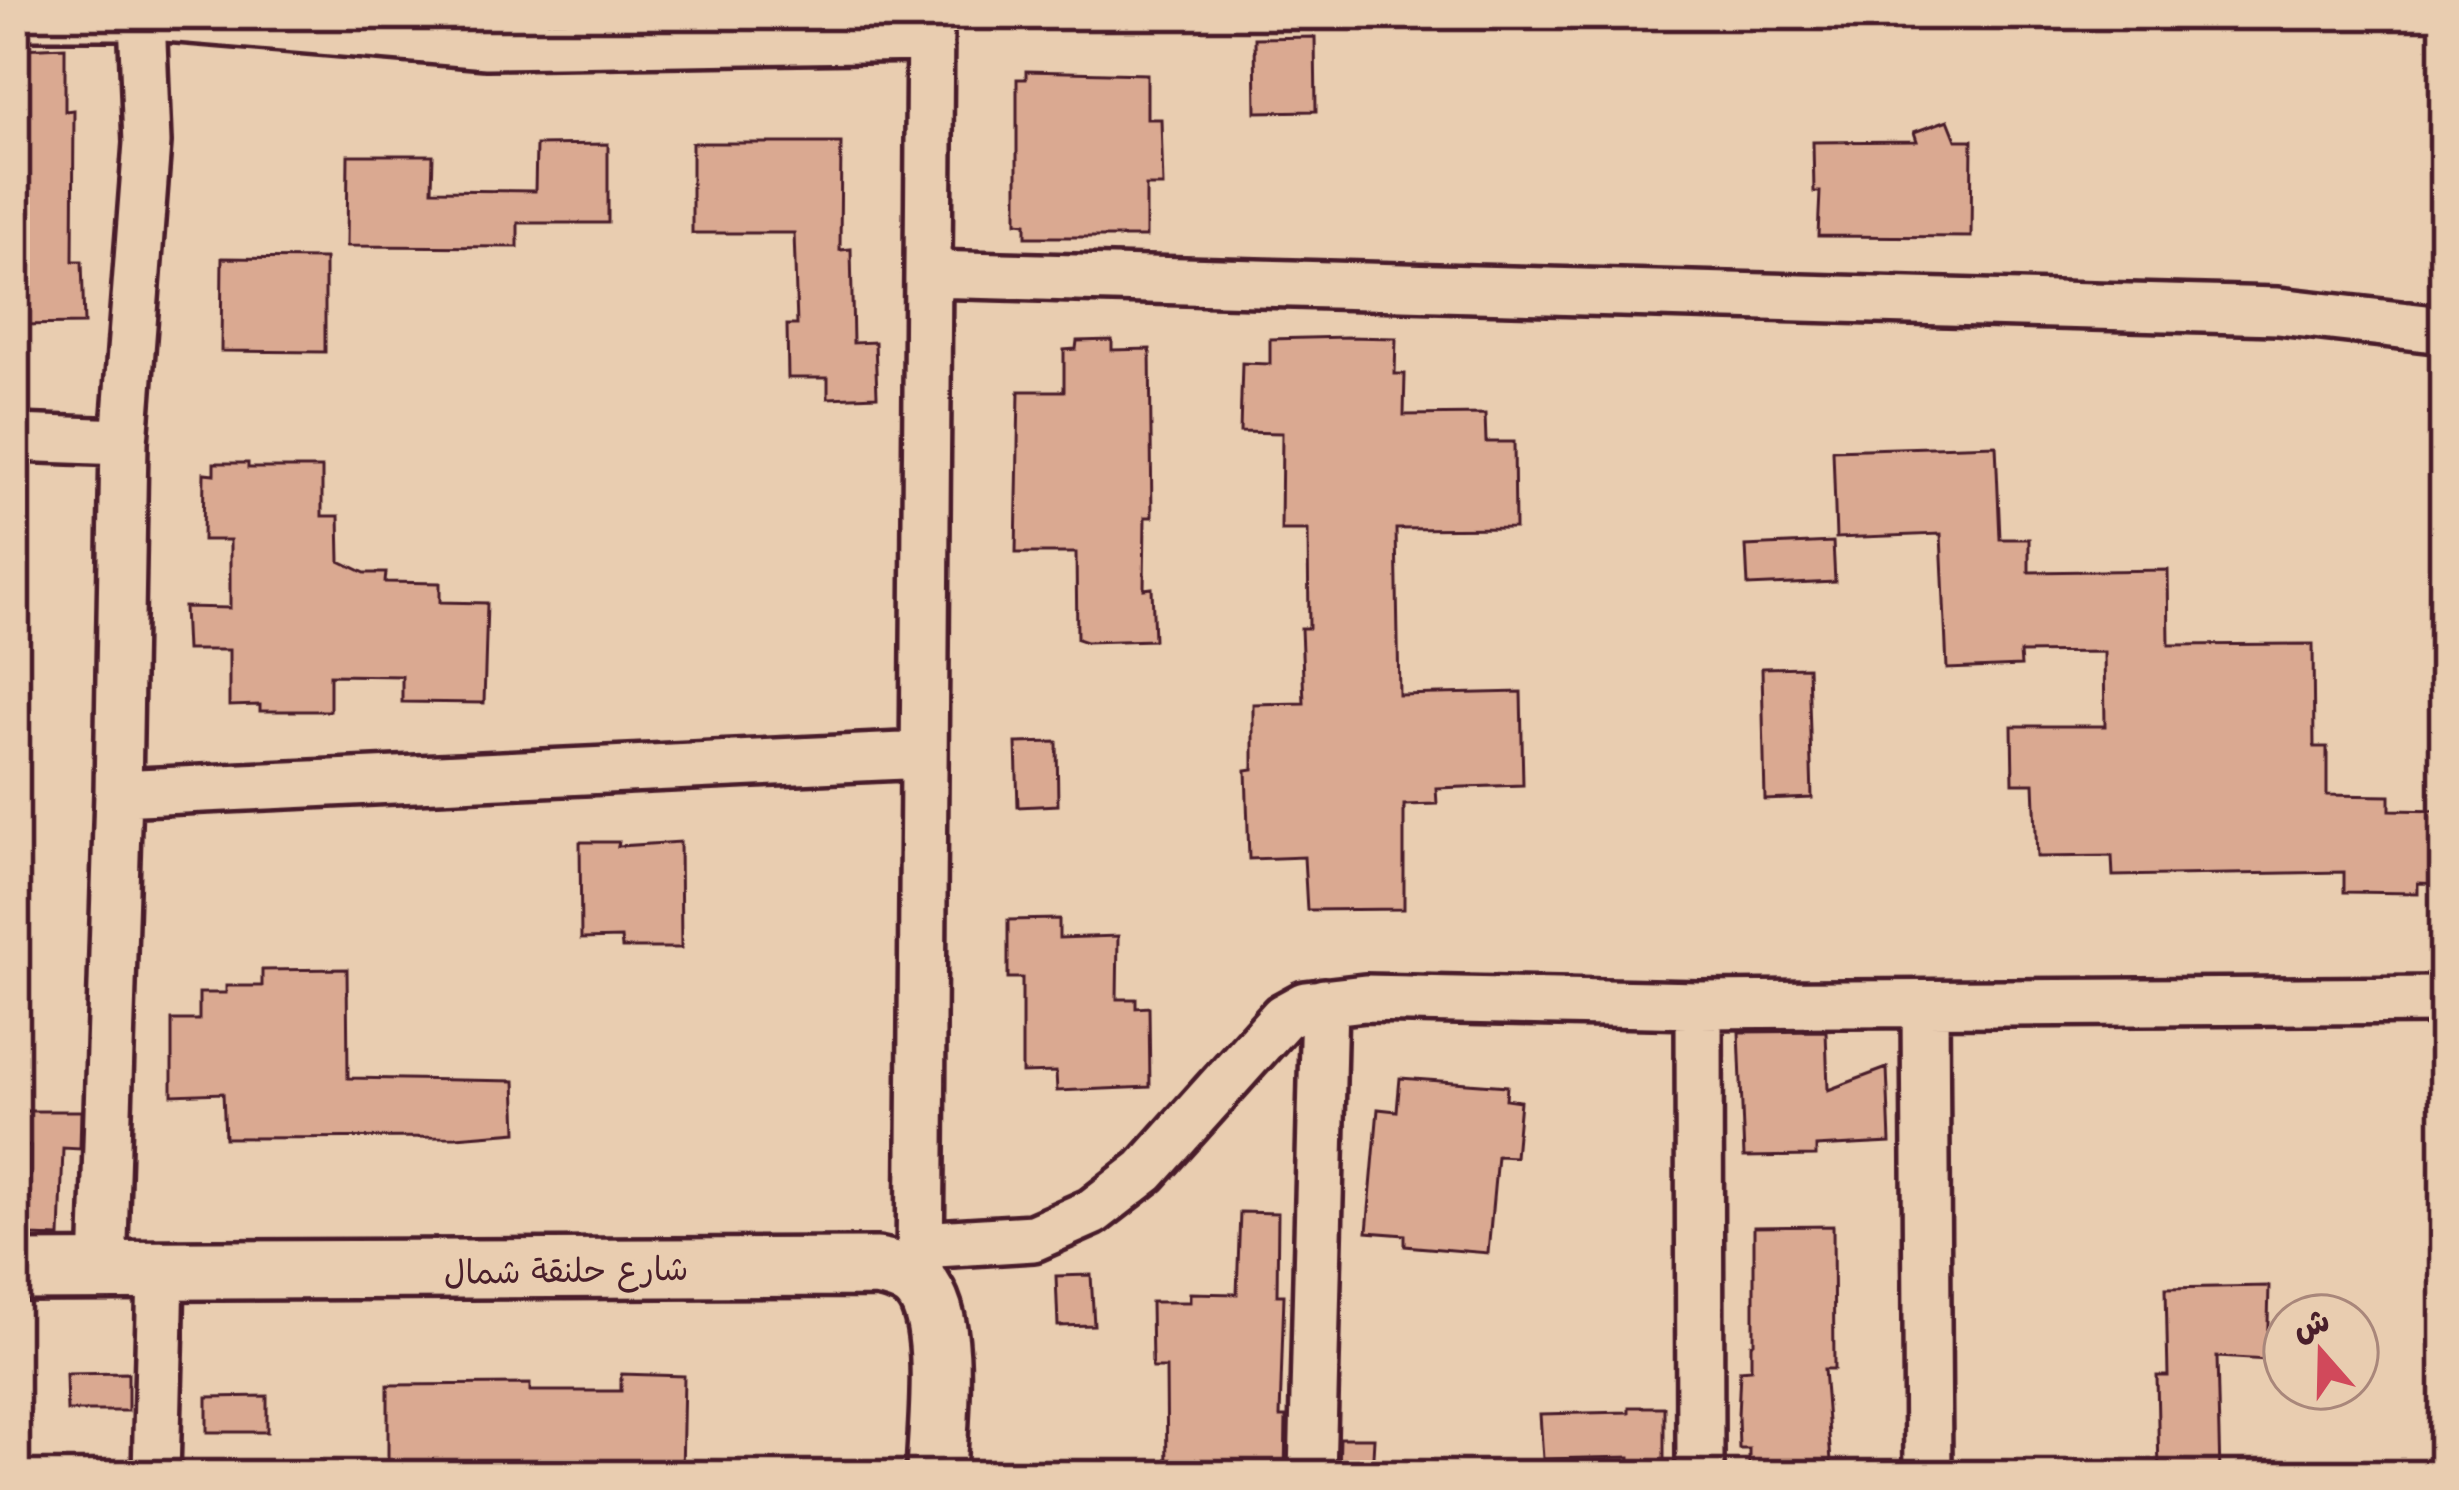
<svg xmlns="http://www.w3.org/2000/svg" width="2459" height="1490" viewBox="0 0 2459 1490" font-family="'Playpen Sans','Playpen Sans Arabic',sans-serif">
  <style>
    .building { fill: #daa991; stroke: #4a1f2b; stroke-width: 3 }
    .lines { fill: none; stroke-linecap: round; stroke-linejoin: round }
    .minor-casing { stroke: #4a1f2b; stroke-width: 54 }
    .tertiary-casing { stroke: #4a1f2b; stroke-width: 66 }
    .minor { stroke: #e9cdb0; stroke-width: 45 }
    .tertiary { stroke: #e9cdb0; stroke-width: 57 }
    .labels { text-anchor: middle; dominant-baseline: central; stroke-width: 9; stroke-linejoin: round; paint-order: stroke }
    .street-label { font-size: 33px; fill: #4a1f2b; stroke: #e9cdb0 }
  </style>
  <rect width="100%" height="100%" fill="#e9cdb0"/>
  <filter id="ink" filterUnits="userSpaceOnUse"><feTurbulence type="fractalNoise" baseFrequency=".00833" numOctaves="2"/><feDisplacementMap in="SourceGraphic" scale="24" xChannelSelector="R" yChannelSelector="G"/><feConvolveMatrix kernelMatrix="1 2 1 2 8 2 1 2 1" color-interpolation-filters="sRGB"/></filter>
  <g filter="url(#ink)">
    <path class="building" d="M1315,37L1316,111L1256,112L1255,38Z
      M65,47V111L74,110L73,261H82L84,324L15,325L18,49Z
      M1026,71L1147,74V119H1161L1163,186H1146V237H1026V223L1017,222V79H1026Z
      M1948,120L1956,140H1972L1971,237L1818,236L1820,192H1814L1813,142L1917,141L1914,132Z
      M692,143H841L840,250L851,249L853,343L875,342L877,396L828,398V378H788L787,325H797L794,233H692Z
      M608,144V223H518V247L347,246L348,155H433L432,190L535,191L536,145Z
      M222,258L325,259V352L221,351Z
      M1347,337L1396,338L1395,374H1405L1404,415L1485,414L1486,442H1514L1515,528L1396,529L1399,695L1521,692L1523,785L1436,788L1437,804L1404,805V909L1307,910L1304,857L1249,859L1246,770L1253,769V704L1304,703L1301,628H1309L1308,530H1281L1282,433L1240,432L1242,363L1270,364V339Z
      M1112,340V350L1150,349L1152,517H1145L1144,589L1152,588L1154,640L1086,642L1077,639L1076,553H1016L1019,391H1064V350L1076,349L1077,341Z
      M1996,445L2000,539H2029V572L2168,570L2169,645L2313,644L2314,747H2327V795L2390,796V810L2444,811V884L2418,883V893L2344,892V872L2113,876L2112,856L2037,857L2034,783H2013L2012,726H2105L2104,652L2020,653L2021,666L1947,669L1941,534L1836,538L1833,450Z
      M214,463H248V468H322V516H339L340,561L365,573H386L385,582L440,583V602L487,603L484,703L402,702V676L330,675V711H260V705L229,706V650H186L184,607L230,608V540H203L204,473L214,474Z
      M1833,542L1835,582L1748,586L1746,546Z
      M1808,667L1812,798L1765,800L1762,668Z
      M1057,742L1058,805L1018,807L1016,743Z
      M580,842H619L618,846L680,842L681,948H622L621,938L581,939Z
      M1059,919V938L1118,936L1117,999H1136V1008L1149,1007L1150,1087L1057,1091L1056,1072L1022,1073V978H1008V920Z
      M347,969L348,1078L515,1081L517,1132L456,1137L225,1138L223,1093L172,1095V1020H199V993H226V986H262V970Z
      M1826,1031L1828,1090L1887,1068L1890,1143L1816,1147V1156L1744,1157L1739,1032Z
      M1400,1078L1507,1086L1506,1099L1520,1101L1515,1157L1497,1156L1488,1253L1405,1246V1235L1367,1232L1378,1109L1397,1111Z
      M15,1111H81L80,1149L63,1148L60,1237L29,1236L30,1146H15Z
      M1240,1212L1278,1213L1277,1295H1284L1280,1417H1286L1285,1475H1167L1166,1368H1152L1151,1302H1190V1293L1237,1294Z
      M1833,1226L1834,1369H1824L1832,1475H1749V1449H1739L1738,1416L1740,1370L1751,1369V1344L1754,1342V1227Z
      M1091,1275L1094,1325L1058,1326L1056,1276Z
      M2269,1286L2267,1360L2217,1357L2220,1475H2159L2157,1376H2168L2166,1288Z
      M128,1373V1411H67L66,1374Z
      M621,1374L684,1376L682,1475H388V1385L530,1384V1391H621Z
      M267,1396V1432H207V1397Z
      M1629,1407H1664V1462L1630,1463V1457L1543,1459L1540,1414L1629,1412Z
      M1340,1438H1374L1372,1475H1339Z"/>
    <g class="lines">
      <defs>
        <path id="minor" d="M15,16H142L487,45L930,38
          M928,274L2278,311L2444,330
          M15,438L124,442
          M118,793L924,755
          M1925,1004L1928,1475
          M1699,1005L1700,1475
          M920,1245L1033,1238L1092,1212L1145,1171L1283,1017L1305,1005L1365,998L1699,1005L2444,1000
          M103,1273L118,793L124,442L147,143L142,16
          M920,1276L930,15
          M156,1475L161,1273
          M1312,1475L1324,1002"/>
        <path id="tertiary" d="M15,1271L877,1267C892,1270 909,1274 920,1286C952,1321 937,1429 936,1475"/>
      </defs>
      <use href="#minor" class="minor-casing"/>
      <use href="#tertiary" class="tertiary-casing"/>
      <use href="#minor" class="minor"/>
      <use href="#tertiary" class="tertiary"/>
    </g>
  </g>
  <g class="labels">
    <g class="street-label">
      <text transform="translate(566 1268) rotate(-1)">شارع حلنقة شمال</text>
    </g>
  </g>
  <rect width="2459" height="1490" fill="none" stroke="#e9cdb0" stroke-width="60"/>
  <rect x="30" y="30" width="2399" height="1430" fill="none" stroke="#4a1f2b" stroke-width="4.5" filter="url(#ink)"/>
  <g transform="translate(2321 1352) rotate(340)"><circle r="57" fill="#e9cdb0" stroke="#a9877b" stroke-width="3"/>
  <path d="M0-9L21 45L0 30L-21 45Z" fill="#d1495b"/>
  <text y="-18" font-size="33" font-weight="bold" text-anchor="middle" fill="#4a1f2b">ش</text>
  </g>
</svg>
